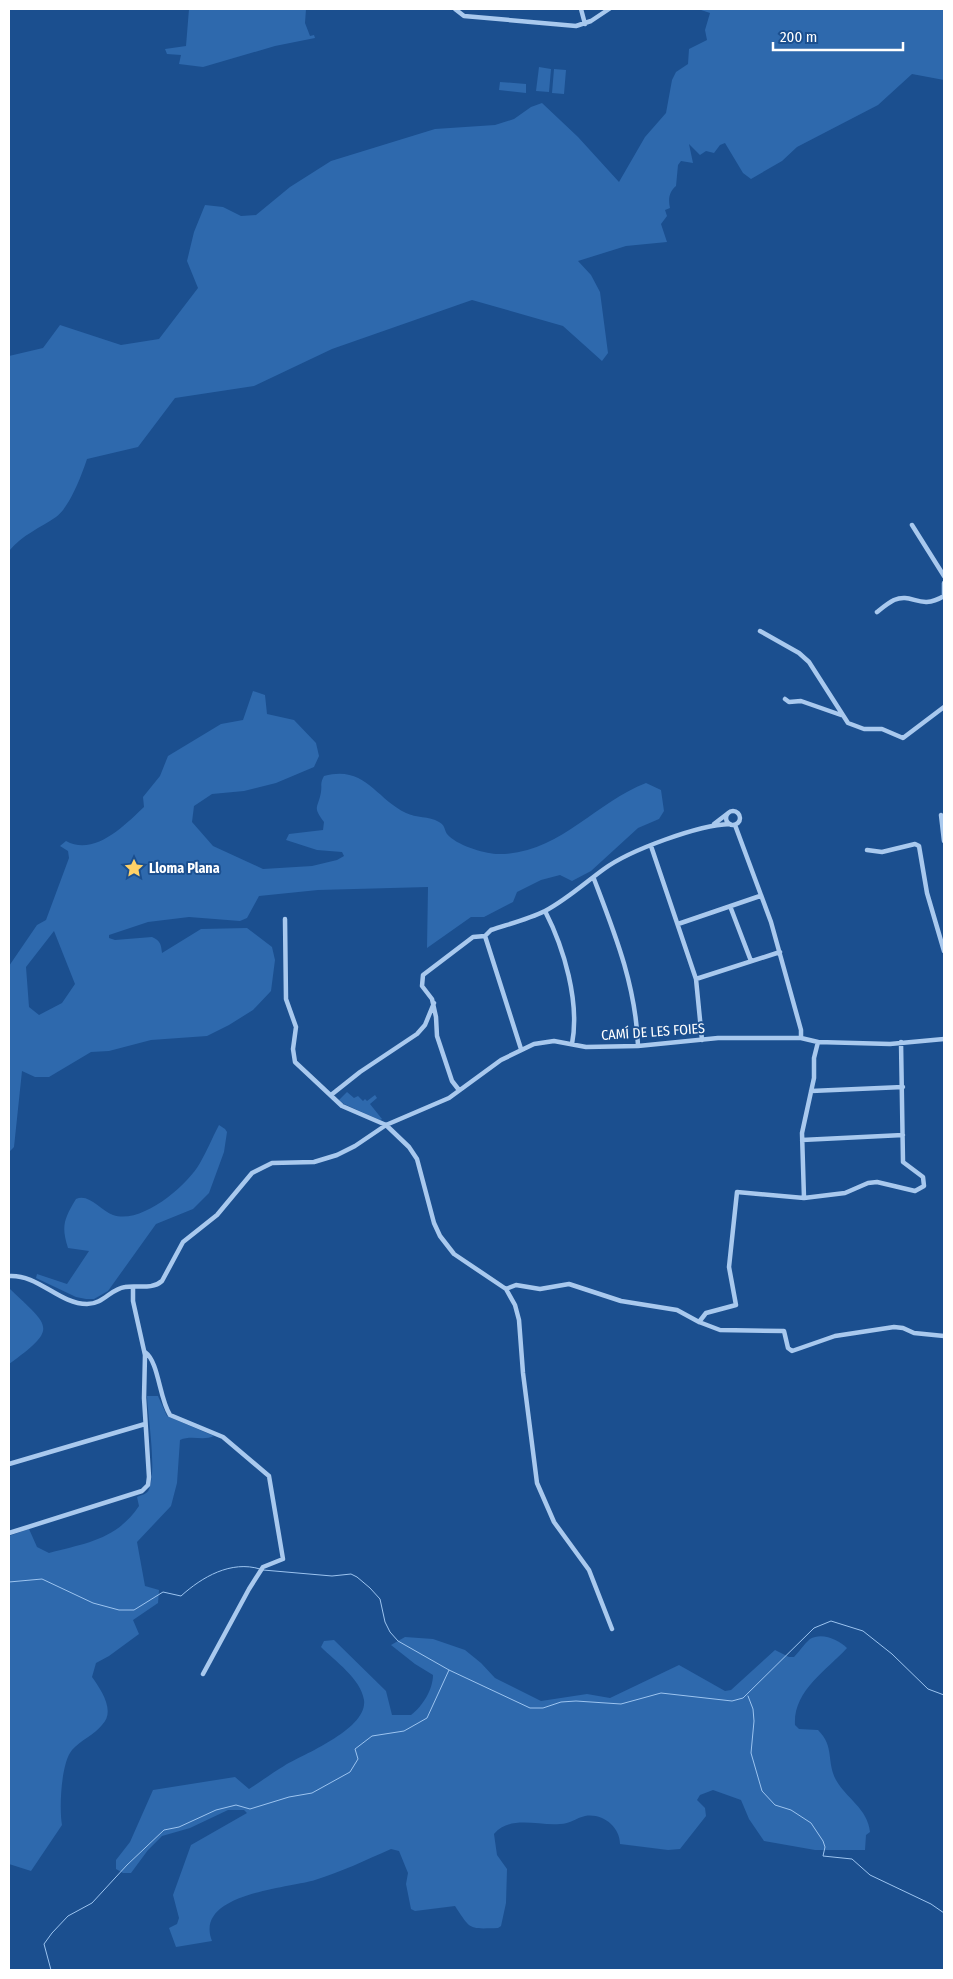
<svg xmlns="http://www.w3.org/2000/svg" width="953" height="1979" viewBox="0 0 953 1979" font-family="'Fira Sans Condensed',sans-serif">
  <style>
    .green { fill: #2e69ad; fill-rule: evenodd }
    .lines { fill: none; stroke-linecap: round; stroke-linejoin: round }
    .stream { stroke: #9cc4f0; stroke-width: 1 }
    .street { stroke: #a9c9ee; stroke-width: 4.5 }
    .labels { text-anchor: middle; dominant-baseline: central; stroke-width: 4; stroke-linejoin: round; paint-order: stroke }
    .poi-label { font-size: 14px; font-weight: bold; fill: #fff; stroke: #1b4f8f; text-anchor: start }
    .street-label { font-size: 14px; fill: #fff; stroke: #1b4f8f }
  </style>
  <rect width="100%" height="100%" fill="#1b4f8f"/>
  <path class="green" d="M189,9H306L305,23L310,36L314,35L315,38L275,46L203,67L179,64L181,55L167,54L165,49L186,46Z
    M698,9H944V80L912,74L878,105L797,147L782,161L751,179L743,173L725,143L720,145L714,153L706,151L700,155L689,144L693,163L681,161L678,165L676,186C669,192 668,199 670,208L665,210L667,216L661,224L667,242L626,246L578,261L591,275L600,292L608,353L602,361L563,326L472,300L332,349L254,386L175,398L138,447L87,459C82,474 70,507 56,517C40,528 22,535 9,551V356L43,348L60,325L121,345L159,339L198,288L187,261L194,232L205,205L223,207L241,216L256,215L290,187L331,161L435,129L495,125L514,119L531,107L542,103L578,137L619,182L645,137L666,113L672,80L676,72L688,64L689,49L707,40L705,30L710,13Z
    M539,67L551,69L549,92L536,91Z
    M554,69L566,70L564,94L552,93Z
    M500,82L526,84V93L499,90Z
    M253,691L265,695L267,714L294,720L316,743L319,756L314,767L276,783L244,791L212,794L194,806L192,822L213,846L263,869L312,866L337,860L344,856L342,852L317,850L286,840L289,834L323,830L324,822C312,806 318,809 321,792C322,785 320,783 324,776C365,765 375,798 406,813C416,818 429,816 439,822C445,825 444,829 447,834C456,845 483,853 496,854C557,856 594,803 646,783L661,790L664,811L659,819L638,828L591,871L572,881L560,875L541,880L517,892L513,902L484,917H471L427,948L428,887L318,890L259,896L247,918L240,921L189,917L148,922L109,935V938L115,940L152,937C161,941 161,945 162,953L201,929L247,928L272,947L275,960L271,991L253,1010L229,1025L207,1036L151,1040L109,1051L91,1052L49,1077H35L22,1071L14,1147L9,1152V966L37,925L46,920L69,858L68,851L60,846L66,841C94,857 125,825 144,807L143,797L160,776L168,756L221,724L243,720ZM54,931L75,984L62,1003L39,1015L29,1007L26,967Z
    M347,1092L354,1098L358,1096L363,1101L365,1099L367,1101L375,1095L377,1098L370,1104L382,1119L380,1120L344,1104L339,1100Z
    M219,1125L225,1129L227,1132L224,1152L209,1193L193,1209L156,1224L108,1291L94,1299H86L76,1297L36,1278L37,1274L67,1284L89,1251L68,1248C61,1226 64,1219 76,1199C89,1193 101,1211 113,1215C141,1225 187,1186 200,1163C207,1151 212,1138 219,1125Z
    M9,1288C49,1327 60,1327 9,1364Z
    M147,1396H158L167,1416L214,1436C204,1441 191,1435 180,1440L177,1483L171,1506L137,1542L145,1586L159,1590L158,1603L133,1620L139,1634L109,1656L96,1663L92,1677C101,1690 116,1711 102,1725C94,1735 81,1740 72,1750C61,1763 59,1808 62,1825L31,1871L9,1864V1536L29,1529L37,1547L49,1553C86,1543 116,1540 139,1506L137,1497C141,1495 148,1494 149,1489C157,1470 148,1418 147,1396Z
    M405,1637L433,1639L465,1650L481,1663L495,1678L541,1701L587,1694L610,1698L679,1665L725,1691L731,1690L775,1650L789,1657H794C799,1652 804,1644 810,1639C822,1632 839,1640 847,1648C826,1671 793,1691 795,1725L799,1729L818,1730C835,1747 826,1761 836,1780C846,1798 868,1809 870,1832L866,1835L865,1850H815L764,1841L749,1819L741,1800L713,1790L700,1795L697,1800L705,1808L706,1816L680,1849L668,1850L620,1844C620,1827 603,1813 585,1816C576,1818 570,1824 560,1824C538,1826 510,1815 494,1834L497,1855L507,1869L506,1903L501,1926L498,1928C468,1929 471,1930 455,1906L415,1911L411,1909L406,1884L408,1873L399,1851L391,1849C366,1860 341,1872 315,1880C290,1888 193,1893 212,1941L176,1947L169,1928L177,1924L179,1918L173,1895L191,1845L247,1813L244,1810H228L190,1828L162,1836L148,1850L131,1873H123L116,1869V1860L130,1842L153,1790L235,1777L249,1789C260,1782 272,1773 284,1766C304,1754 368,1729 364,1700C361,1679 335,1661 321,1647L324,1641L334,1640L386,1691L392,1715H411C423,1706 433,1689 433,1675L415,1664L391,1645Z"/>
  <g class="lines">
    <path class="stream" d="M263,1570L332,1576L351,1574L357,1577L370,1588L380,1599L385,1622L390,1632L398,1641L449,1670
      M9,1582L42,1579L93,1603L119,1610H134L163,1592L181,1596C202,1577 231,1560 260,1569
      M748,1696L753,1709L754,1721L751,1753L762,1791L775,1805L791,1810L811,1823L823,1841L825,1847L823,1856L852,1859L870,1875L931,1904L944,1913
      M51,1970L44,1944L52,1933L68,1916L92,1903L127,1865L164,1830L179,1827L216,1810L236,1805L250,1809L289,1797L312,1793L350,1772L358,1759L355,1749L372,1736L404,1731L427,1718L449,1670L530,1708H543L561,1702L576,1701L621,1704L661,1693L732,1701L743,1698L814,1628L831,1621L863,1631L892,1654L928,1689L944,1695"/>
    <path class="street" d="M455,9L464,16L576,26L591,21L609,9
      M581,9L585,24
      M912,525L944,576
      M877,612C882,608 888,603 894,600C913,592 919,611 944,596V583
      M760,631L799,653L809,662L848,723L864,729H882L903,738L944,707
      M785,699L789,702L801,701L841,715
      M726 818a7 7 0 1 1 14 0a7 7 0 1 1-14 0Z
      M941,815L944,841
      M714,824L727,814
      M735,825L771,922L801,1030V1038
      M651,846L696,979L702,1040
      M867,850L882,852L915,844L919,846L927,893L944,951
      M594,879C615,934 636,986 638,1046
      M730,906L751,961
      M545,911C564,948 580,1002 572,1044
      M285,919L286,999L296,1027L293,1049L295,1062L342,1106L386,1125L409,1147L417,1159L434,1223L440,1236L454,1254L506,1289L515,1305L519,1320L523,1373L537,1483L554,1522L589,1570L612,1629
      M678,924L760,896
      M485,936L521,1049
      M696,979L780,952
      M459,1090L452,1081L437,1036L436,1017L432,999L422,986L423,975L473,937L485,936L491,930C509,924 529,919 545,911C566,900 586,882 604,869C630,850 698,825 730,824
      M811,1091L903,1087
      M331,1095L360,1072L417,1034L425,1025L434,1003
      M802,1140L903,1135
      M804,1198L802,1133L814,1078V1058L818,1042
      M9,1276C38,1274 59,1304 87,1304C104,1304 110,1289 125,1287C137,1285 152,1290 162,1281L183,1242L217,1215L252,1173L272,1163L314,1162L337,1155L355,1146L386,1125L449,1098L501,1060L534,1044L554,1041L586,1047L638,1046L718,1038H801L818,1042L890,1044L944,1039
      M506,1289L516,1285L540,1289L569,1284L621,1301L677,1310L699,1322L720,1330L784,1331L788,1348L792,1351L835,1336L894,1327L903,1328L914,1333L944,1336
      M699,1322L706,1313L736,1305L729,1267L737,1192L804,1198L845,1193L868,1183L877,1182L915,1191L924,1186L923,1177L903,1162L901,1042
      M145,1352C159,1362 159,1398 170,1415L223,1437L269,1476L283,1559L263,1567L249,1589L203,1674
      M9,1464L145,1424
      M9,1533L142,1491L148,1485L149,1477L144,1398L145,1355L133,1301V1287"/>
  </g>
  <defs>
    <symbol id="sight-bare" viewBox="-9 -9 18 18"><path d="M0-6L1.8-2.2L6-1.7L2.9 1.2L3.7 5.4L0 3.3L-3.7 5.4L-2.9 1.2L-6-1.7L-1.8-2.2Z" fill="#ffd166" stroke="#1b4f8f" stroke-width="2.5" paint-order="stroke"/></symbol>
  </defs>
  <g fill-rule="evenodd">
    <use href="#sight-bare" x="120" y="854" width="28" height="28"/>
  </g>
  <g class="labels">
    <g class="poi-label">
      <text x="149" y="868">Lloma Plana</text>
    </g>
    <g class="street-label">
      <text transform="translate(653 1032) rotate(-4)">CAMÍ DE LES FOIES</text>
    </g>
  </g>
  <rect width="953" height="1979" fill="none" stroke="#ffffff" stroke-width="20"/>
  <path d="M773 42v8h130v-8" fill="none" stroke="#ffffff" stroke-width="2.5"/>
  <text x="780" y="42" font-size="15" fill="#ffffff" stroke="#1b4f8f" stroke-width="4" paint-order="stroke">200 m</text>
</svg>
